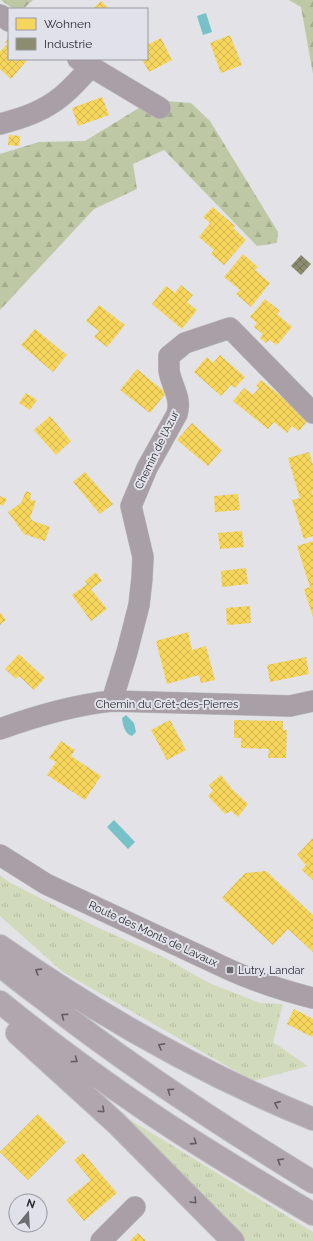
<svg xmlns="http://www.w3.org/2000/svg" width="313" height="1241" viewBox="0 0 313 1241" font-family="Raleway,sans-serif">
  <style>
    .grass { fill: url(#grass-tufts) }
    .forest { fill: url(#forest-firs) }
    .water { fill: #77c1c8 }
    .homes { fill: url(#homes-cross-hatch) }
    .industry { fill: url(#industry-cross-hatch) }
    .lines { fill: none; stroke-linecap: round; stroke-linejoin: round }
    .minor-casing { stroke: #bfbfc2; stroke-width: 22 }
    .highway-casing { stroke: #bfbfc2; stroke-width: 24 }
    .minor { stroke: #a8a0a6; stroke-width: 21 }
    .highway { stroke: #afa6ae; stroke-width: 22 }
    .oneway { stroke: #615d63 }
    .poi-dot { fill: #6c6c71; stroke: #e0e1e9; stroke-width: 1.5 }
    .labels { text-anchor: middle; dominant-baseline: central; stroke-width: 4; stroke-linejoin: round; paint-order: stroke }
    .street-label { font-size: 11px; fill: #2d2d31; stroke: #e0e1e9 }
    .poi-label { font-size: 11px; fill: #2d2d31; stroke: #e0e1e9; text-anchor: start }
  </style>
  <defs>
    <pattern id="grass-tufts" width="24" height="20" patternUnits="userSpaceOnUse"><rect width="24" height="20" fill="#d1dbbb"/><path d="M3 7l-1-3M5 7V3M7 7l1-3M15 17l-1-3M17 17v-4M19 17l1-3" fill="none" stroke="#b4bca1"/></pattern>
    <pattern id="forest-firs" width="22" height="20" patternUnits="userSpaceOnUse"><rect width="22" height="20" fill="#bec8a4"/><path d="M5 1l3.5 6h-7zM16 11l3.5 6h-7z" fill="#a4ac8e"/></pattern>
    <pattern id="homes-cross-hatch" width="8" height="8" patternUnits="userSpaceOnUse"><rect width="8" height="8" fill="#f6d55c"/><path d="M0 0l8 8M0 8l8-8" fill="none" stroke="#d3b750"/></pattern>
    <pattern id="industry-cross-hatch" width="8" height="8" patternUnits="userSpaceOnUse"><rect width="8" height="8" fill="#8c8c6e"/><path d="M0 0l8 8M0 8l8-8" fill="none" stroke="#73735b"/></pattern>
  </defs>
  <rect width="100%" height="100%" fill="#e2e2e7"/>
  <path class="grass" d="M0,875L9,882L90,924L165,958L209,983L260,1003L283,1004L273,1042L308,1066L253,1081L63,972L0,916Z
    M119,1113L313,1232V1241H244Z"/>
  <path class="forest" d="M1,0H33L23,9H13Z
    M289,0H313V74L301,7Z
    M152,100L191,103L210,121L278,232L277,243L257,246L164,150L133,164L137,189L94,209L0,310V154L39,142L85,141Z"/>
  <path class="water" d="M206,13L212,32L203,35L197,16Z
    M126,715L134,723L136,732L132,736C124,733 123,725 122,718Z
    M114,820L135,842L128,849L107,827Z"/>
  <path class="homes" d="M101,1L109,9H93Z
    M230,35L242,65L221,73L210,43Z
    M9,38V59H28L11,79L0,69V52L7,44L5,42Z
    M161,38L172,60L149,72L142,59H147V45Z
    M102,97L109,115L78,126L72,108Z
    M9,135L20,136L19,146L8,145Z
    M213,207L235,226L233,228L246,240L224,265L211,254L214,250L199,237L210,223L203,217Z
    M243,254L258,267L255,270L270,283L251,307L236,294L240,290L224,277Z
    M181,285L193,295L187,302L197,310L182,329L152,304L166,286L175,293Z
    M265,299L280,311L277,314L292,327L277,345L269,340L266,343L260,338L263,334L254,327L257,323L250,317Z
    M99,305L125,325L107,347L94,337L99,331L86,321Z
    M35,329L67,355L53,372L21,345Z
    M220,355L245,377L235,388L231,385L221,396L194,372L207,357L213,363Z
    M137,369L166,393L150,413L120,390Z
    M261,380L309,419L299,431L292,426L287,433L274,422L268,429L233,401L244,388L253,395L259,388L256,386Z
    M26,393L37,400L30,410L19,403Z
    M50,416L71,441L56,455L34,430Z
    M192,423L222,450L208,466L177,440Z
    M309,452L313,465V491H312L313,496V536L304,539L292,500L300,498L288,458Z
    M85,472L113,504L100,514L73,482Z
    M26,491L31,493L30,500L36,501L30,518L33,521L50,527L45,541L24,534L8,512L21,503Z
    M238,494L240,510L215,512L214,496Z
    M0,496L7,499L3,506L0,504Z
    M242,531L244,547L220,549L218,533Z
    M313,541V617L304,589L310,587L297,546Z
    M246,568L248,584L222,587L221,571Z
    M96,572L102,581L91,589L107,609L91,621L72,595L87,584L85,581Z
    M250,606L251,623L227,625L226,608Z
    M0,612L6,620L0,625Z
    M188,632L192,650L206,646L215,680L201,683L199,675L167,684L156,641Z
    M19,654L45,678L34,690L19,676L16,679L5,669Z
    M306,657L309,674L270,682L267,665Z
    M170,720L186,750L167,760L151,730Z
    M234,720L283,721V730H287L286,758H268L269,749L241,748V738H234Z
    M61,741L75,750L71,756L101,776L85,800L47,775L56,762L49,758Z
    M221,775L232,789L248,804L238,817L231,811L225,814L208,796L213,791L209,785Z
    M313,838V880L302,870L306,865L297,855Z
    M266,871L313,915V952L288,929L273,945L222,898L245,873Z
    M294,1009L313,1019V1035L312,1037L287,1024Z
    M38,1114L66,1142L28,1180L0,1152Z
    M83,1153L117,1193L84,1221L66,1200L91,1180L74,1160Z
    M138,1233L146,1241H130Z"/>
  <path class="industry" d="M301,255L311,264L301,275L291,266Z"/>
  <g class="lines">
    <defs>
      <path id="minor" d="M0,15L9,21
        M78,59L160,108
        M0,124C23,118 44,111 62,96C73,87 82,76 91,67
        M112,701L127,652L139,605L142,578L143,557L131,506L147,468L177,414C182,397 171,386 169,370C169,365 169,361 169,356L185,343L230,328L313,413
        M0,729C36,716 74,705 112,701L290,706L313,701
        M0,855L46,884L230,970C257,982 284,991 313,998
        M101,1241L135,1207"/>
      <path id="highway" d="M0,946C97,1014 202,1074 313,1119
        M0,965C15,978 30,989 46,1001C131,1067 221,1126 313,1182
        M0,1002C49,1042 101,1080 153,1115C205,1150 259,1182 313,1214
        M17,1033L116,1123L233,1241"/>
    </defs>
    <use href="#minor" class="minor-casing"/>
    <use href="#highway" class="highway-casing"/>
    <use href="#minor" class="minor"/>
    <use href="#highway" class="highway"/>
  </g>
  <defs><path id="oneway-chevron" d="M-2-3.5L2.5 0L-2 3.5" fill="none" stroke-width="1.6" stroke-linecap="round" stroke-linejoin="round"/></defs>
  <g class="oneway">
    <use href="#oneway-chevron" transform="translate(38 971) rotate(-148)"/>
    <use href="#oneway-chevron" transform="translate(64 1016) rotate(-143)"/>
    <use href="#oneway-chevron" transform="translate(161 1046) rotate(-152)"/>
    <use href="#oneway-chevron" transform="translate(75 1060) rotate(36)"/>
    <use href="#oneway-chevron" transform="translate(170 1091) rotate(-146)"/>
    <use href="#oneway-chevron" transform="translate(277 1104) rotate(-156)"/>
    <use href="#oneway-chevron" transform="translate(102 1110) rotate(43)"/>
    <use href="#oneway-chevron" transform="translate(194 1142) rotate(33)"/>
    <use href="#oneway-chevron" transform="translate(280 1161) rotate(-149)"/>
    <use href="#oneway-chevron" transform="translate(194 1201) rotate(45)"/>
  </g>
  <rect class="poi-dot" x="226" y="966" width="8" height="8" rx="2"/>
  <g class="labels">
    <g class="street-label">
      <text transform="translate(157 450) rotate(-64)">Chemin de l'Azur</text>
      <text x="167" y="704">Chemin du Crêt-des-Pierres</text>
      <text transform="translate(153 934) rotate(25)">Route des Monts de Lavaux</text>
    </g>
    <g class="poi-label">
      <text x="238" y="970">Lutry, Landar</text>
    </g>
  </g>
  <rect x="8" y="8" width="140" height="52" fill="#e0e1e9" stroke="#98999f"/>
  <rect x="16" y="18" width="20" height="12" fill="#f6d55c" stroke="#98999f"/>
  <text x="44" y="28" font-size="12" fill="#2d2d31">Wohnen</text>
  <rect x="16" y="38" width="20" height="12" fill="#8c8c6e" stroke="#98999f"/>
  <text x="44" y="48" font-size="12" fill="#2d2d31">Industrie</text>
  <g transform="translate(28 1213) rotate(18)"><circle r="19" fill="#e0e1e9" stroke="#98999f"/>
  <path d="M0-3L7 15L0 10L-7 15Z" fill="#6c6c71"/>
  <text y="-6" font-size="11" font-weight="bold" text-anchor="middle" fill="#2d2d31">N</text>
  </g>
</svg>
